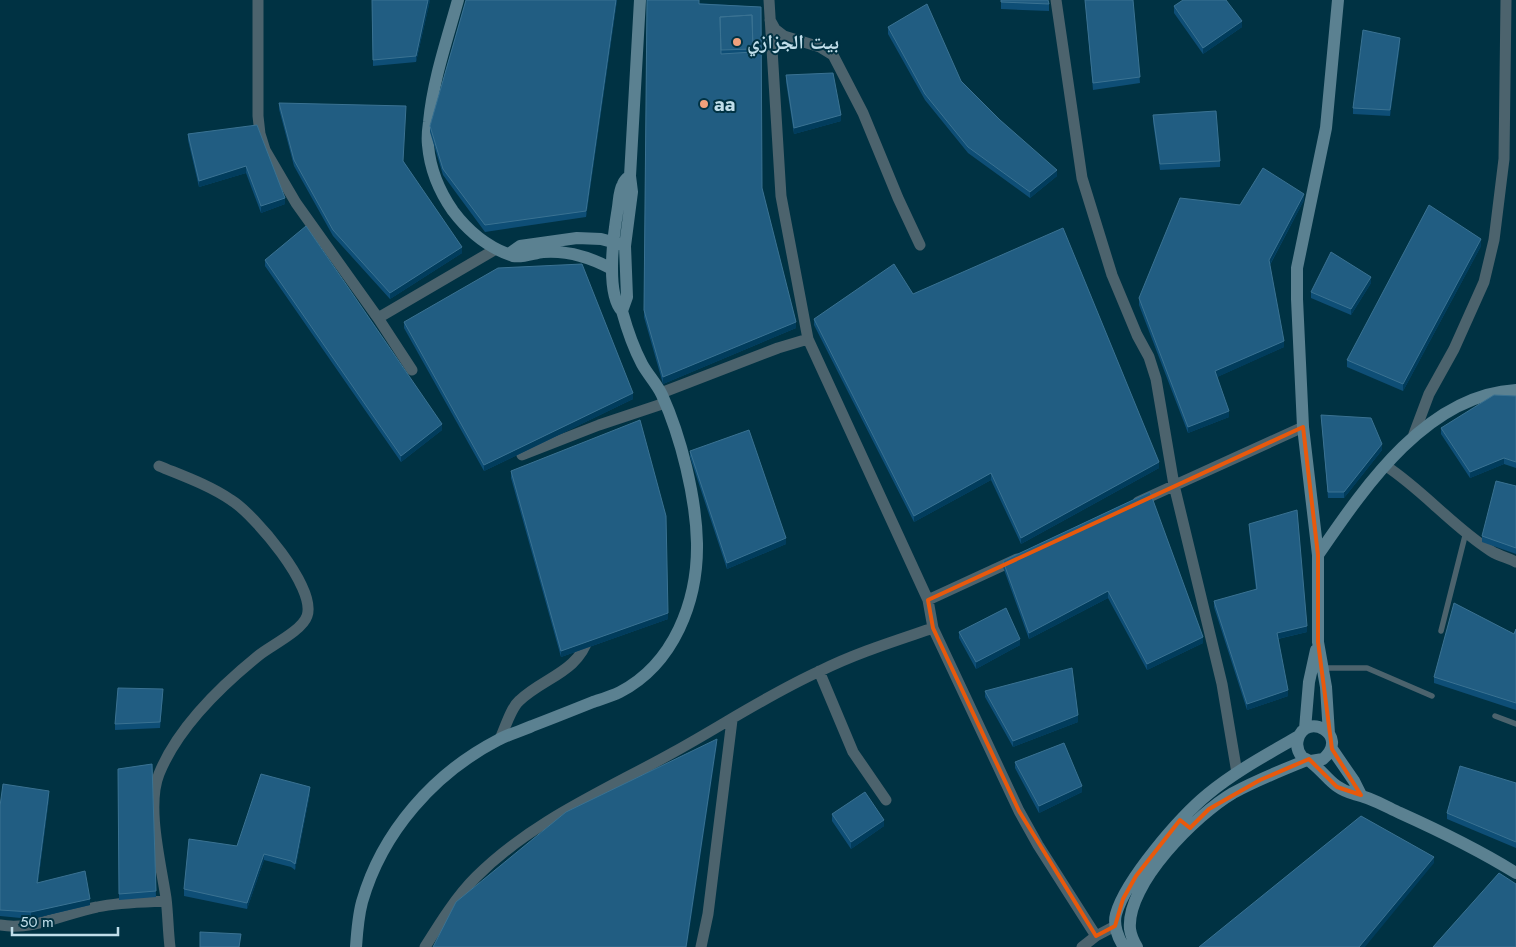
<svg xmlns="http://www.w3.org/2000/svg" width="1516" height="947" viewBox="0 0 1516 947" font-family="Jost,'Noto Naskh Arabic',sans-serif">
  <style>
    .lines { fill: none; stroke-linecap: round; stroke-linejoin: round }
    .lane { stroke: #4c636d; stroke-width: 5.5 }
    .street { stroke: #4c636d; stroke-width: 11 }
    .secondary { stroke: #5b8191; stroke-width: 12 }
    .wall { fill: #0e4e76 }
    .shaded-wall { fill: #013c5c }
    .building { fill: #215d82; stroke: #3a7292; fill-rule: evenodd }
    .marked { fill: none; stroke: #e8590c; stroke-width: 4; stroke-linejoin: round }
    .poi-dot { fill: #f1a17c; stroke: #003243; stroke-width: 2 }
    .labels { text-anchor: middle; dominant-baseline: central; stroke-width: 4; stroke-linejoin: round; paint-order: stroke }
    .poi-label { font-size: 20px; font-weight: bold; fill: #c0deea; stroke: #003243; text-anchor: start }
  </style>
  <rect width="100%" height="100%" fill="#003243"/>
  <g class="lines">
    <path class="lane" d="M1441,631L1466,532
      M1323,670L1328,668H1367L1432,696
      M1495,716L1516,724"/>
    <path class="street" d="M258,0V116L260,134L265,150L296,203L378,318L412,370
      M769,0L781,196L808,339L928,600L933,628L1019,811L1038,845L1096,936
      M1056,0L1082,178L1112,275L1137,335L1149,357L1156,379L1174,485L1222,684L1237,773
      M770,20L775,29L784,36L820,47L833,55L863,113L898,198L920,245
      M378,318L496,249
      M661,393L778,348L808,339
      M1414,434L1429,394L1454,349L1484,282L1494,240L1504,159L1506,0
      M522,455L599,425L665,403
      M159,466C183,476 209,485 231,500C254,514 317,588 307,616C302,631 270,646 258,656C221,686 177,729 159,774C146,806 161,864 166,898C168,914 168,931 170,947
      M1386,466C1424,491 1453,527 1491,551C1499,556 1508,558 1516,562
      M1138,502L1303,427
      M928,600L1017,559
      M819,671L853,752L886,800
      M500,739C505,728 511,708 519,701C544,677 578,673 589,636
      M0,925C33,931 66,913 97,907C120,902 143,902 166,901
      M425,947C440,923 456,897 476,877C532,821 606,790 674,752C723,725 769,694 820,671C856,653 895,641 933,628
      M701,947L708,914L732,720
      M1082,947L1096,936L1115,926"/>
    <path class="secondary" d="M458,0C447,40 433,80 429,122C428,129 427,137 428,145C430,169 439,191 453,211C468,231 489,248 513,256C523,258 534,253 543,252C568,250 590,257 612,269
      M509,254L520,246L577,238L601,239L620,244
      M622,311L627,297L625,246L632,192L630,176L640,0
      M1318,555C1364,488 1426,395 1516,390
      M1305,729L1309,682L1316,650
      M1329,734L1326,687L1318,642V555L1303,427L1297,299V268L1326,128L1338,0
      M1332,749L1354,781L1361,795
      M1311,761L1323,759C1351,735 1306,711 1298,739C1296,746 1298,752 1302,757C1305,759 1309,760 1312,763C1328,776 1332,788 1354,794C1370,797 1385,806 1400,813C1440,831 1479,850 1516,873
      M356,947C357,932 358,917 362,902C382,832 434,773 498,740C509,734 521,731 532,726C553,718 573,710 593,702C602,699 612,696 620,692C674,664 698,601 697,543C696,497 681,437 662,395C657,384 648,375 642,364C633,347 627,329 622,311C605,293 614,231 618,207C619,200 619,191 623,184C624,181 627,178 630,176
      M1124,947C1118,938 1113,925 1116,914C1126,879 1180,817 1208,794C1236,771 1268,754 1299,736
      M1137,947C1134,942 1131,936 1130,929C1126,884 1197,814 1233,793C1257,780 1282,770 1307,760"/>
  </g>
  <path class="wall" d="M372,0H430L416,62L373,66Z
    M466,0H617L586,217L485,232L443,175L430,132V126Z
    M647,0L761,7L762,188L796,328L663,384L644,317Z
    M1001,0L1049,4V11L1001,9Z
    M1085,0H1133L1140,83L1093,90Z
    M1174,6L1242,27L1203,54L1174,13Z
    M888,27L961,81L1057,176L1030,198L968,153L925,100L888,34Z
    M1400,44L1390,116L1353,114V108Z
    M786,75L841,121L794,134L786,82Z
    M279,103L404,162L462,253L390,299L333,236L294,166L279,109Z
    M1153,115L1220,161V167L1160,170L1153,122Z
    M257,125L285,204L261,213L246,173L199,187L188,140V134Z
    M1304,200L1270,265L1284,347L1217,377L1229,417L1188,433L1139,305V298L1240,205Z
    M1481,246L1403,391L1347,367V360Z
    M265,260L442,430L401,462L265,266Z
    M1371,283L1351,315L1311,298V292Z
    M913,294L1159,468L1021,544L991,480L914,522L814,325V319Z
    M404,322L633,399L484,471L404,328Z
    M1516,396V468L1504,464L1470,478L1441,434V428Z
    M1321,415L1382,450L1344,498H1328Z
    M690,451L786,544L727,569L690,457Z
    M511,471L668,619L561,657L511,478Z
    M1516,486V554L1482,542V536Z
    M1150,492L1203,643L1147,670L1108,598L1029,639L1003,567V561Z
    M1249,524L1307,632L1278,639L1288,696L1247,710L1214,607V601L1256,590L1249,530Z
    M1516,629V710L1434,683V677L1514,634Z
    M959,632L1020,645L976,669L959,638Z
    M985,691L1078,722L1013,747L985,697Z
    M163,695L160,728L115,730V724Z
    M1015,762L1082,792L1039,813L1015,768Z
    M152,764L156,897L119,900L118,769Z
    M1516,783V848L1447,819V813Z
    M310,793L295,870L291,867L264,860L247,909L184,896V889L237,846Z
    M49,798L38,883L90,905L31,919L0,916V806Z
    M832,814L884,826L851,849L832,821Z"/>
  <path class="shaded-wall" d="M428,0H430L416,62V56Z
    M616,0H617L586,217V211Z
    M1242,21V27L1203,54V48Z
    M1400,38V44L1390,116V110Z
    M841,115V121L794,134V128Z
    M246,166V173L199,187V181Z
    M1057,170V176L1030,198V192Z
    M1304,194V200L1269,266V260Z
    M285,198V204L261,213V206Z
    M1481,239V246L1403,391V384Z
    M462,247V253L390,299V293Z
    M1371,277V283L1351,315V309Z
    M796,322V328L663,384V377Z
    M1284,341V347L1215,378V371Z
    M633,393V399L484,471V465Z
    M1229,411V417L1188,433V427Z
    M442,424V430L401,462V456Z
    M1382,444V450L1344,498V492Z
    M1504,458V464L1470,478V472Z
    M1159,462V468L1021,544V538Z
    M991,473V480L914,522V516Z
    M786,538V544L727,569V563Z
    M1108,591V598L1029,639V633Z
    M668,613V619L561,657V651Z
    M1307,626V632L1277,639V633Z
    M1203,637V643L1147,670V664Z
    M1020,639V645L976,669V662Z
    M1288,690V696L1247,710V704Z
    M1078,715V722L1013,747V741Z
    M717,739V745L687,947H686Z
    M1082,786V792L1039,813V806Z
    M310,787V793L295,870V864Z
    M49,791V798L37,890V883Z
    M884,820V826L851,849V842Z
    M264,854V860L247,909V903Z
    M1434,857V863L1365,947H1359Z
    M90,899V905L31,919V912Z"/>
  <path class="building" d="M372,0H428L416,56L373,60Z
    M466,0H616L586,211L485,225L443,169L430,126Z
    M647,0H699V4L761,7L762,188L796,322L663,377L644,310ZM752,15L753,52L721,54L720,17Z
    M1001,0H1048L1049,4L1001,2Z
    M1085,0H1133L1140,77L1093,83Z
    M1183,0H1226L1242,21L1203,48L1174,6Z
    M927,4L961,81L1000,120L1057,170L1030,192L968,147L925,94L888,27Z
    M752,15L753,49L721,50L720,17Z
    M1363,30L1400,38L1390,110L1353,108Z
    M833,73L841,115L794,128L786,75Z
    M279,103L406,106L403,161L462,247L390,293L333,230L294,160Z
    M1216,111L1220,161L1160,164L1153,115Z
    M257,125L285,198L261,206L246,166L199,181L188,134Z
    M1263,168L1304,194L1269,260L1284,341L1215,371L1229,411L1188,427L1139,298L1180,198L1240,205Z
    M1429,205L1481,239L1403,384L1347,360Z
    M306,226L442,424L401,456L265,260Z
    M1063,228L1159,462L1021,538L991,473L914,516L814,319L894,264L913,294Z
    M1331,252L1371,277L1351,309L1311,292Z
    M582,264L633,393L484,465L404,322L498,268Z
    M1494,395L1516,396V462L1504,458L1470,472L1441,428Z
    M1321,415L1371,418L1382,444L1344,492H1328Z
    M640,420L666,516L668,613L561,651L511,471Z
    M749,430L786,538L727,563L690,451Z
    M1496,481L1516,486V548L1482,536Z
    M1150,492L1203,637L1147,664L1108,591L1029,633L1003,561Z
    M1297,510L1307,626L1277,633L1288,690L1247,704L1214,601L1257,589L1249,524Z
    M1454,603L1514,634L1516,629V703L1434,677Z
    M1006,608L1020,639L976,662L959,632Z
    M1072,668L1078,715L1013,741L985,691Z
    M118,688L163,689L160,722L115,724Z
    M717,739L686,947H433L456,902L566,812Z
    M1064,743L1082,786L1039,806L1015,762Z
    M152,764L156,891L119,894L118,769Z
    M1460,766L1516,783V842L1447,813Z
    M261,774L310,787L295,864L291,861L264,854L247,903L184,889L189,839L237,846Z
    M3,784L49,791L37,883L85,871L90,899L31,912L0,910V806Z
    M865,792L884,820L851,842L832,814Z
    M1361,816L1434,857L1359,947H1199Z
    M1499,873L1516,884V947H1433Z
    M200,932L241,934L239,947H200Z"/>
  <path class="marked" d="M1303,427L1318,555V642L1332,749L1361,795L1337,787L1309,759L1260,780L1209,809L1190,828L1180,820L1136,876L1123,899L1115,926L1096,936L1019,811L933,628L928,600Z"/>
  <g class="poi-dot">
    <circle cx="737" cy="42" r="5"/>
    <circle cx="704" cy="104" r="5"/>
  </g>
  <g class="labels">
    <g class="poi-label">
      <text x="747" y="42">بيت الجزازي</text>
      <text x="714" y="104">aa</text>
    </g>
  </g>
  <path d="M12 927v8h106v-8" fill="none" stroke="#c0deea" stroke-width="2.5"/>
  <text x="20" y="927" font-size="15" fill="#c0deea" stroke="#003243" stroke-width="4" paint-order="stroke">50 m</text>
</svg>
